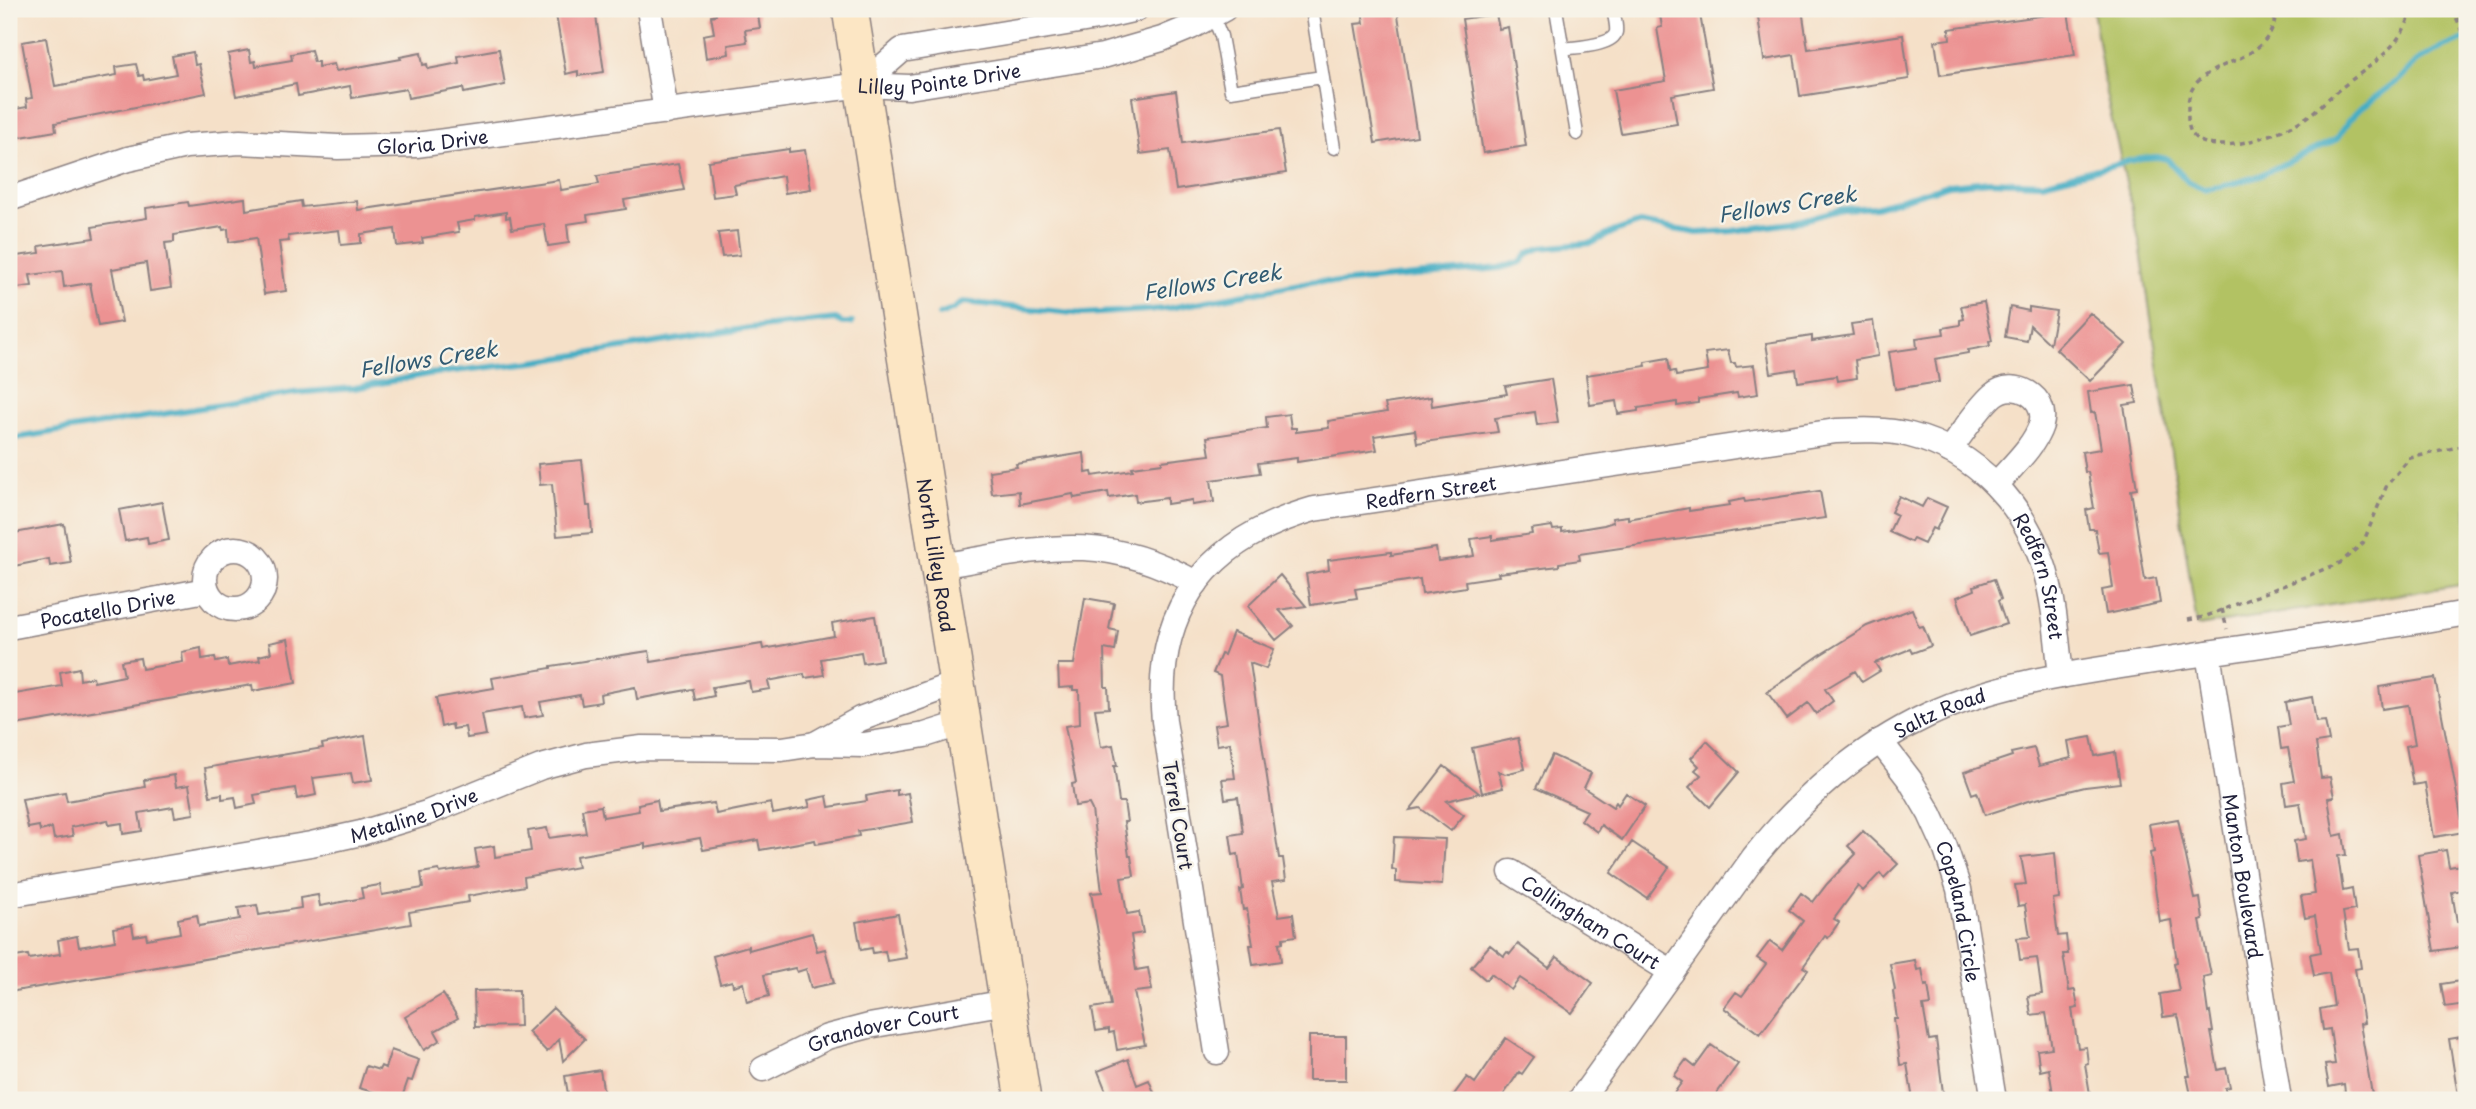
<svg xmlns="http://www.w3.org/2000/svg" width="2476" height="1109" viewBox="0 0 2476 1109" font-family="'Playpen Sans',sans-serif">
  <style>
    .green { fill: #b2c264; stroke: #6a7250; stroke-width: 2 }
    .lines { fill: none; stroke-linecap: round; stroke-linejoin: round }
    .stream { stroke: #45adc4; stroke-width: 6 }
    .building { fill: #ec9292 }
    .lane-casing { stroke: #8c8182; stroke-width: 15 }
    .street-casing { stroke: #8c8182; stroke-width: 27 }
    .secondary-casing { stroke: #8c8182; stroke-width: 38 }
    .path { stroke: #8c8182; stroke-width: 3.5; stroke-dasharray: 5 5; stroke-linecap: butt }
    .lane { stroke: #fff; stroke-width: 12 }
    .street { stroke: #fff; stroke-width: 24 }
    .secondary { stroke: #fce6c4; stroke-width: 35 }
    .labels { text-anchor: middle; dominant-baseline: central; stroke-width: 5; stroke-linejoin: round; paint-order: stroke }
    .street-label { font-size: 19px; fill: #22223b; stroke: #f7f3e8 }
    .water-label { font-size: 21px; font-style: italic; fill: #305a72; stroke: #f7f3e8 }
  </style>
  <rect width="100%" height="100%" fill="#f7f3e8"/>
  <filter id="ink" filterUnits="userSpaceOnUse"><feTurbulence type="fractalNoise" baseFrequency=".0143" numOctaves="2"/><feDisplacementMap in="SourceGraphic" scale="14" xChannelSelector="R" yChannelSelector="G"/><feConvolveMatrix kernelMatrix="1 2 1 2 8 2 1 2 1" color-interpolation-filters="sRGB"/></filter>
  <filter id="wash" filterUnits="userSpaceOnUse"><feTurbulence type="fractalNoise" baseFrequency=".00686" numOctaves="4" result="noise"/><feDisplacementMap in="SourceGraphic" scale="28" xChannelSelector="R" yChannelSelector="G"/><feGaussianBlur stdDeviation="1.57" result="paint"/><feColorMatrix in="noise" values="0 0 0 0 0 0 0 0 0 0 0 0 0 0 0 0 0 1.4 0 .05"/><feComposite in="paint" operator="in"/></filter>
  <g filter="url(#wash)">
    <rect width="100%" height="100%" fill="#f5e0c8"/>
    <path class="green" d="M2093,9H2467V584L2197,626L2140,244L2106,94Z"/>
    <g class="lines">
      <path class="stream" d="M939,315L952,310L963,302L1083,314L1164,309L1316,281L1339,283L1500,268L1521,262L1529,253L1540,248L1592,243L1615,231L1639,223L1697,233L1732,231L1791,223L1842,209L1875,207L1949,185L1990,181L2042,183L2141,158L2157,157L2167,159L2188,182L2204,189L2220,187L2256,177L2337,139L2348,121L2361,108L2400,79L2416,62L2435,51L2467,38
        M9,439L294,393L354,388L428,374L533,362L750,328L836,319L842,323H852"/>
    </g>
    <g id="blocks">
      <path class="building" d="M555,9H595L604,72L578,76V71L566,74Z
        M715,9H757L760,28L745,30L747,42L728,45L729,54L706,58L703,35L714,33L711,16L716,15Z
        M1362,9H1397L1417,136L1375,143L1355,24L1364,23Z
        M1659,9H1699L1713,88L1672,95L1677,124L1621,133L1613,90L1666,81L1657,28L1662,27Z
        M1757,9H1802L1808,49L1903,35L1909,79L1800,96L1794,55L1764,60Z
        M2068,12L2075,55L1940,75L1935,41L1950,39L1949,29Z
        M1496,14L1499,29L1508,27L1526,146L1483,153L1462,19Z
        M46,38L55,86L117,75L116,67L136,64L139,76L143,75L144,80L176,74L172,56L193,52L195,65L199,64L206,93L55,123L56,131L15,138L10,110L27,107L26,99L32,98L22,42Z
        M499,49L505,85L464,93L463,88L408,98L406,89L352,98L350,86L298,96L296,84L236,96L228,54L249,50L251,62L255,61L256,66L292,60L291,54L311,50L314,62H318V67L334,64L336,71L401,59L400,57L421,53L423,65L427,64L428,69L459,63L458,56Z
        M1176,91L1183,143L1279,130L1286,173L1176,190L1170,150L1140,154L1132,98Z
        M789,149V152L805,150L811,189L785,193L783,176L734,185L736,194L713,197L708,161Z
        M678,164L684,190L624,200L626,209L587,215L588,221L567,224L569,243L548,246L544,224L512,229L510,217L506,218V212L475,217V220L457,223L459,232L422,238L423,243L397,246L395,229L361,234V243L341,245L339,230L288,236L289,241L279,242L286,291L264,294L256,238L229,242L228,229L223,230L222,227L174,235V242L165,243L171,288L150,291L146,263L112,269L122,322L98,326L90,283L64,287L62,271L30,275L32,286L9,289V257L40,253L39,246L94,238L92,227L147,218L146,208L188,202L189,206L245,198L246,210L301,201L302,207L357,201L358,210L559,180L561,190L599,184L597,176Z
        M737,231L740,255L722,257L718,233Z
        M1984,302L1992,341L1989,342L1990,346L1968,350V353L1935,359L1939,382L1895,389L1889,352L1917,348L1916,338L1944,334L1943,328L1960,325V320L1964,319L1961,306Z
        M2010,307L2029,311V307L2056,311L2050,344L2030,325L2027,341L2005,337Z
        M2090,313L2126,344L2090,381L2056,349Z
        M1873,321L1878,356L1855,360L1857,378L1837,381L1836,376L1798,382L1796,369L1771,373L1766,343L1812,336V341L1853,335L1851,324Z
        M1728,350L1731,363H1735L1736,367L1754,365L1758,394L1738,397L1737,393L1698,399V403L1677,406V402L1638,408V411L1618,414L1616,401L1590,405L1586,375L1646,366L1645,362L1668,358L1670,372L1675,371L1676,376L1708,371L1705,353Z
        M1551,379L1558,422L1537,425L1535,412L1495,418L1498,432L1417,443L1415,430L1374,436L1377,450L1297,462V458L1258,463L1260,473L1211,480L1214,502L1192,505V500L1167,504V498L1136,502L1135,494L1109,498L1108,492L1074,498L1073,494L1020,504L1019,491L992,494L989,471L1017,467L1016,464L1084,453L1086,473L1092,472L1093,476L1133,470L1132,467L1162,463V461L1210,455L1207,437L1267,428L1266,417L1289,414L1291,428H1296V432L1329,428L1328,421L1387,412L1385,404L1431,397L1432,406L1507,394L1505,386Z
        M2134,385L2137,403L2124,405L2137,489L2131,490L2145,580L2156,578L2160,603L2106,614L2102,590L2113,588L2108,552L2099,553L2095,529H2089L2086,510L2094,508L2088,472H2085L2082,452L2101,449L2095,412L2091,413L2088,392Z
        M582,460L587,506H590L592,533L557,536L552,484L540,485L538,464Z
        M1820,491L1825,518L1579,554L1580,560L1559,563V566L1498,573L1499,576L1465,581L1466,587L1422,594L1420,579L1355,589L1357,598L1311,605L1306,574L1329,570L1328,560L1391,552V555L1436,548L1438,561L1474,556L1471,539L1492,536V540L1532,534L1531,529L1552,526L1553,530L1562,529V532L1604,525L1613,522L1612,518L1628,516V519L1689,508V511L1730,505L1729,502L1744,499L1745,502Z
        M1899,496L1922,507L1927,498L1947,507L1936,530L1932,528L1924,544L1913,539L1911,542L1889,532L1897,515L1891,512Z
        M162,502L169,540L148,544L147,537L125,541L119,510Z
        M64,524L71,563L50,566L49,559L9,567V534Z
        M1280,575L1306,606L1279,610L1293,626L1276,640L1248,606Z
        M1994,579L2001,599L1998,601L2006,624L1970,636L1957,597L1975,590L1974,586Z
        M1085,598L1114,603L1109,629L1118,631L1115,651L1104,649L1105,687H1108L1109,708L1095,709L1101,747L1113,745L1117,766H1114L1119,802H1124L1127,822H1124L1129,856H1131L1134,876L1121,878L1127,914L1139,912L1143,933L1131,935L1136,970L1148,968L1152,990L1134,992L1145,1045L1117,1050L1114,1032L1109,1033V1029L1096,1031L1092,1008L1111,1005L1091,893L1102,892L1092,810L1089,804L1075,806L1072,784L1076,783L1065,726L1080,724L1079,690H1073V687L1059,688L1058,664H1074Z
        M1912,609L1919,627L1923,626L1931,646L1912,653L1910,649L1875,663L1880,671L1862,682L1855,671L1825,689L1833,701L1816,714L1808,703L1787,719L1767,692L1820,655L1867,626Z
        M875,616L882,660L863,663L861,652L821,659L824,675L805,678L804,674L768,681L770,689L751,692L749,681L712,687L714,696L695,700L693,689L637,699L635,687L600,694L601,702L582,705L580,695L540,702L543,715L524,718L522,707L482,714L486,735L467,738L465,727L453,729L452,724L441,727L436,698L494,688L492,678L551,668V666L649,651L651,662L762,644L763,649L834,636L832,623Z
        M1233,632L1274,649L1266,669L1250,663L1279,858H1283L1286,880L1272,882L1279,916L1293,914L1296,936L1283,938V942L1279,943L1281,961L1253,965L1250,945H1253L1247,909L1243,910L1240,890L1243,889L1238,854L1233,855L1230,835L1243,833L1238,797L1225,799L1222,779L1235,778L1230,743L1217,745L1214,725L1227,723L1220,676L1213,673L1221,654L1224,655Z
        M288,639L296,683L253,691L252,685L9,726V695L62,686L60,672L79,668L80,680L93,677L94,682L124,676L121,661L140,658L142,669L183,662L182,652L201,648L202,659L215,657L216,662L227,660L228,666L260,660L259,656L271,653L269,643Z
        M2435,678L2464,832L2434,837L2425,783L2413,785L2406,746L2415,744L2408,705L2382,709L2379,687Z
        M2312,697L2316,722L2325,721L2329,741L2316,743L2321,778L2330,777L2334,797L2328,798L2334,836L2343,834L2346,855L2338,856L2343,891L2352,889L2355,910L2343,912L2349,949L2358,948L2361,968L2355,969L2364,1023L2360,1024L2373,1100H2346L2344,1084L2329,1087L2325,1065L2335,1064L2330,1029L2323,1030L2320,1009L2334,1006L2329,973L2314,976L2310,954L2321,952L2315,916L2305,918L2301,896L2315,894L2310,860L2297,862L2294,841L2306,839L2300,803L2286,805L2283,783L2294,781L2288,748L2281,749L2278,727L2289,725L2285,702Z
        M365,736L372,780L353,783L351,773L313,778L316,795L297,799L295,788L254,795L256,804L237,808L235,797L222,799V794L210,796L205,768L323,748L322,744Z
        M2091,737L2095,756L2115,752L2120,783L2085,787L2028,801L1985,815L1977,792L1972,794L1964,772L2012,756L2011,753L2034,748L2039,766L2071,758L2068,741Z
        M1518,738L1525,769L1505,774L1498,771L1503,788L1482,793L1472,748Z
        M1707,741L1739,772L1710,807L1689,787L1701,775L1695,770L1699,766L1691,758Z
        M1552,755L1591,773L1584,788L1613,807L1616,802L1618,805L1626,793L1645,806L1622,840L1601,825L1597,832L1581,820L1587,811L1536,788Z
        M1444,766L1479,793L1446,801L1464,815L1451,831L1420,808L1410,810Z
        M174,775L176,787L189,785L194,814L175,817L173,807L139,813L142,831L123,834L122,823L109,825L108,820L71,827L73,836L54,839L52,828L40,831L39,826L28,828L22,799L65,792L67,801L145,787L144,780Z
        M897,790V795L908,793L913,822L858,831L859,836L816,844L815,840L760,850L758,840L703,850L700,838L645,848V844L576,856L578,867L524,877L525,886L468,896L469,902L409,912L411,924L9,992V958L28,955L29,959L60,954L58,940L77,936L79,947L115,941L113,928L132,925L134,936L146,934L147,939L180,933L178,919L197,915L199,926L240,919L238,908L257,905L259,915L301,908L300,898L318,895L320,906L363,898L361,888L380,885L382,895L423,888L421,873L439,870L440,873L478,867L475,849L494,846L495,857L531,851L528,831L547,828L549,838L586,833L582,809L601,806L603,817L639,811L638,804L657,800L659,811L714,803L716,814L771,803L773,814L810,807L808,800L827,796L829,807L867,801L866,796Z
        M2178,819L2195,899L2200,898L2203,920L2200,921L2211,975L2203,977L2208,1013L2210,1012L2213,1032H2211L2218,1070L2226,1068L2230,1087L2225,1088L2227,1100H2192L2187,1076H2190L2179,1019L2177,1015L2163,1017L2160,994L2179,991L2174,963L2177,962L2171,920L2160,922L2150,853L2154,852L2149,824Z
        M1863,831L1898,864L1884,878L1880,873L1863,891L1858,886L1834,919L1839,922L1828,938L1825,936L1803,967L1808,970L1760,1034L1724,1008L1736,992L1742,996L1766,964L1757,958L1770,941L1782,950L1803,921L1789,910L1801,893L1813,902L1827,884L1856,854L1848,846Z
        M1394,837L1445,839L1442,885L1396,882V870L1392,869Z
        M1632,842L1669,867L1647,898L1611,873Z
        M2446,850L2449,867L2467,864V889L2452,892L2457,922L2467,921V946L2434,951L2418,855Z
        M2055,853L2059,898L2053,899L2058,936L2066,935L2068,954H2063L2069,991L2075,990L2078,1008L2072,1009L2078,1048L2086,1047L2088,1063L2085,1064L2091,1100H2054L2049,1069L2040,1071L2037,1050L2052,1048L2046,1013L2031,1015L2028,996L2042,994L2037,958L2020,960L2017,938L2030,937L2025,905L2018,906L2015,885L2026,884L2021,857Z
        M898,914L906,958L887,961L885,951L873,953L872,948L861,950L856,922Z
        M812,933L817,951L825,949L834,983L811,988L806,969L797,972L795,968L764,975L769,996L747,1002L743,983L733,986L732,981L720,984L713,956L748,946L749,950Z
        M1518,944L1549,968L1557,957L1593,983L1572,1013L1520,978L1511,990L1491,974L1486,980L1471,967L1490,945L1504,956L1507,952L1510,954Z
        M1915,960L1917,970L1922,969L1925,986L1928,985L1931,1005L1923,1006L1929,1040L1936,1039L1944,1100H1913L1907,1064L1900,1065L1894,1019H1897L1893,991L1895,990L1890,964Z
        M2467,980V1004L2445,1007L2441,984Z
        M519,990L520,1026L475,1027L474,991Z
        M443,994L458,1018L435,1031L440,1040L424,1050L405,1017Z
        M553,1008L585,1039L563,1061L559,1039L547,1052L528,1032Z
        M1309,1036H1346V1080H1309Z
        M2467,1036V1095L2458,1096L2449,1039Z
        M1506,1038L1534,1057L1522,1074L1519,1072L1500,1100H1450L1467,1077L1475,1083Z
        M1711,1045L1738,1064L1712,1100H1669L1682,1082L1674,1076L1686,1060L1695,1067Z
        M391,1050L419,1060L412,1081L408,1080L401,1100L359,1088L366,1066L379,1070L381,1066L385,1068Z
        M1128,1059L1137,1085L1149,1080L1157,1100H1101L1108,1096L1098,1071Z
        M600,1070L605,1100H569L565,1076Z"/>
    </g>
  </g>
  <g filter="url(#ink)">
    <use href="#blocks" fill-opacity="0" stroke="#8c8182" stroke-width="2"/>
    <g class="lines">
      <defs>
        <path id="lane" d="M1312,9L1334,148
          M1556,9L1577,134
          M1213,16L1221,36L1231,91L1322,77
          M1563,49C1575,47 1613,46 1616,32C1617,25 1614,16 1613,9"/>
        <g id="street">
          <path d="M649,9L666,112"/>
          <path d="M862,85L902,50L1097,18L1136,9"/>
          <path id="s1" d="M9,199L128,159L186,146L240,142L338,147L416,145L822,90L862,85L909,87L1103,56L1162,39L1191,27L1224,9"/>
          <path d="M1949,450C1963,433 1976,410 1993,395C2014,377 2049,397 2041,425C2034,447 2011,467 1996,485"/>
          <circle cx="235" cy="579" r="30"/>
          <path d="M939,566C1041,549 1099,529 1196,583"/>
          <path id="s2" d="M9,627L206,590"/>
          <path id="s3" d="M2208,653L2279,1100"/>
          <path id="s4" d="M1880,741L1910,780L1930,814L1945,847L1959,889L1994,1100"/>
          <path d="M815,744L860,719L957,683"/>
          <path id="s5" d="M1511,872L1672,972"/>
          <path id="s6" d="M9,895L311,844L361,833L427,813L541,767L586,755L642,748L782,749L815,744L864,745L925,735L963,723"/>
          <path id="s7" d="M1217,1052L1164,721C1153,609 1208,539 1314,509L1836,431C1861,430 1886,429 1910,435C1977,452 2025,505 2045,570C2055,604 2057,641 2061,676"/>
          <path id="s8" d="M763,1069L827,1037L869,1026L1007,1002"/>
          <path id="s9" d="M1580,1100L1754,857C1803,797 1858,748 1928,715C1999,682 2077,673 2154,661C2258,645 2363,631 2467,613"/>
        </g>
        <g id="secondary">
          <path id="s10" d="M850,9L1023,1100"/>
        </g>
      </defs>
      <use href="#lane" class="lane-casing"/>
      <use href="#street" class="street-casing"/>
      <use href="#secondary" class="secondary-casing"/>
      <path class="path" d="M2276,9C2274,74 2187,53 2188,108C2188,116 2187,126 2192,134C2211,160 2280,134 2302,120C2314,113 2324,102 2335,93C2355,76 2384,59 2399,37C2405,29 2409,18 2414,9
        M2452,9L2467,40
        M2222,609L2227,629
        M2188,620L2204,617L2340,563L2363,543L2387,485L2410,458L2467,445"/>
      <use href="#lane" class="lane"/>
      <use href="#street" class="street"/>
      <use href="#secondary" class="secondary"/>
    </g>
  </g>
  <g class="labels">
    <g class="street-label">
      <text stroke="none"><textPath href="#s1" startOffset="943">Lilley Pointe Drive</textPath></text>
      <text stroke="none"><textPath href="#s1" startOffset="432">Gloria Drive</textPath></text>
      <text stroke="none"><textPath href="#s7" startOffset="740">Redfern Street</textPath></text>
      <text stroke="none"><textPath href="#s10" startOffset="553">North Lilley Road</textPath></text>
      <text stroke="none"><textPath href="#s7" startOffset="1428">Redfern Street</textPath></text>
      <text stroke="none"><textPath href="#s2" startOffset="100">Pocatello Drive</textPath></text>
      <text stroke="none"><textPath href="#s9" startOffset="537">Saltz Road</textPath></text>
      <text stroke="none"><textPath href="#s6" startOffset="413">Metaline Drive</textPath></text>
      <text transform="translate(1179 815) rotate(81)">Terrel Court</text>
      <text stroke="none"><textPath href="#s3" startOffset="226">Manton Boulevard</textPath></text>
      <text stroke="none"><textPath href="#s4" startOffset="191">Copeland Circle</textPath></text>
      <text stroke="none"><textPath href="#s5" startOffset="94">Collingham Court</textPath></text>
      <text stroke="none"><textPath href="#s8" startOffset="128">Grandover Court</textPath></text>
    </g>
    <g class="water-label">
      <text transform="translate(1787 203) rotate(-9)">Fellows Creek</text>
      <text transform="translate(1212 281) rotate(-9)">Fellows Creek</text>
      <text transform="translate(428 358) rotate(-9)">Fellows Creek</text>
    </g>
  </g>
  <rect width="2476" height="1109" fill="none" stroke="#f7f3e8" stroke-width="35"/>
</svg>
